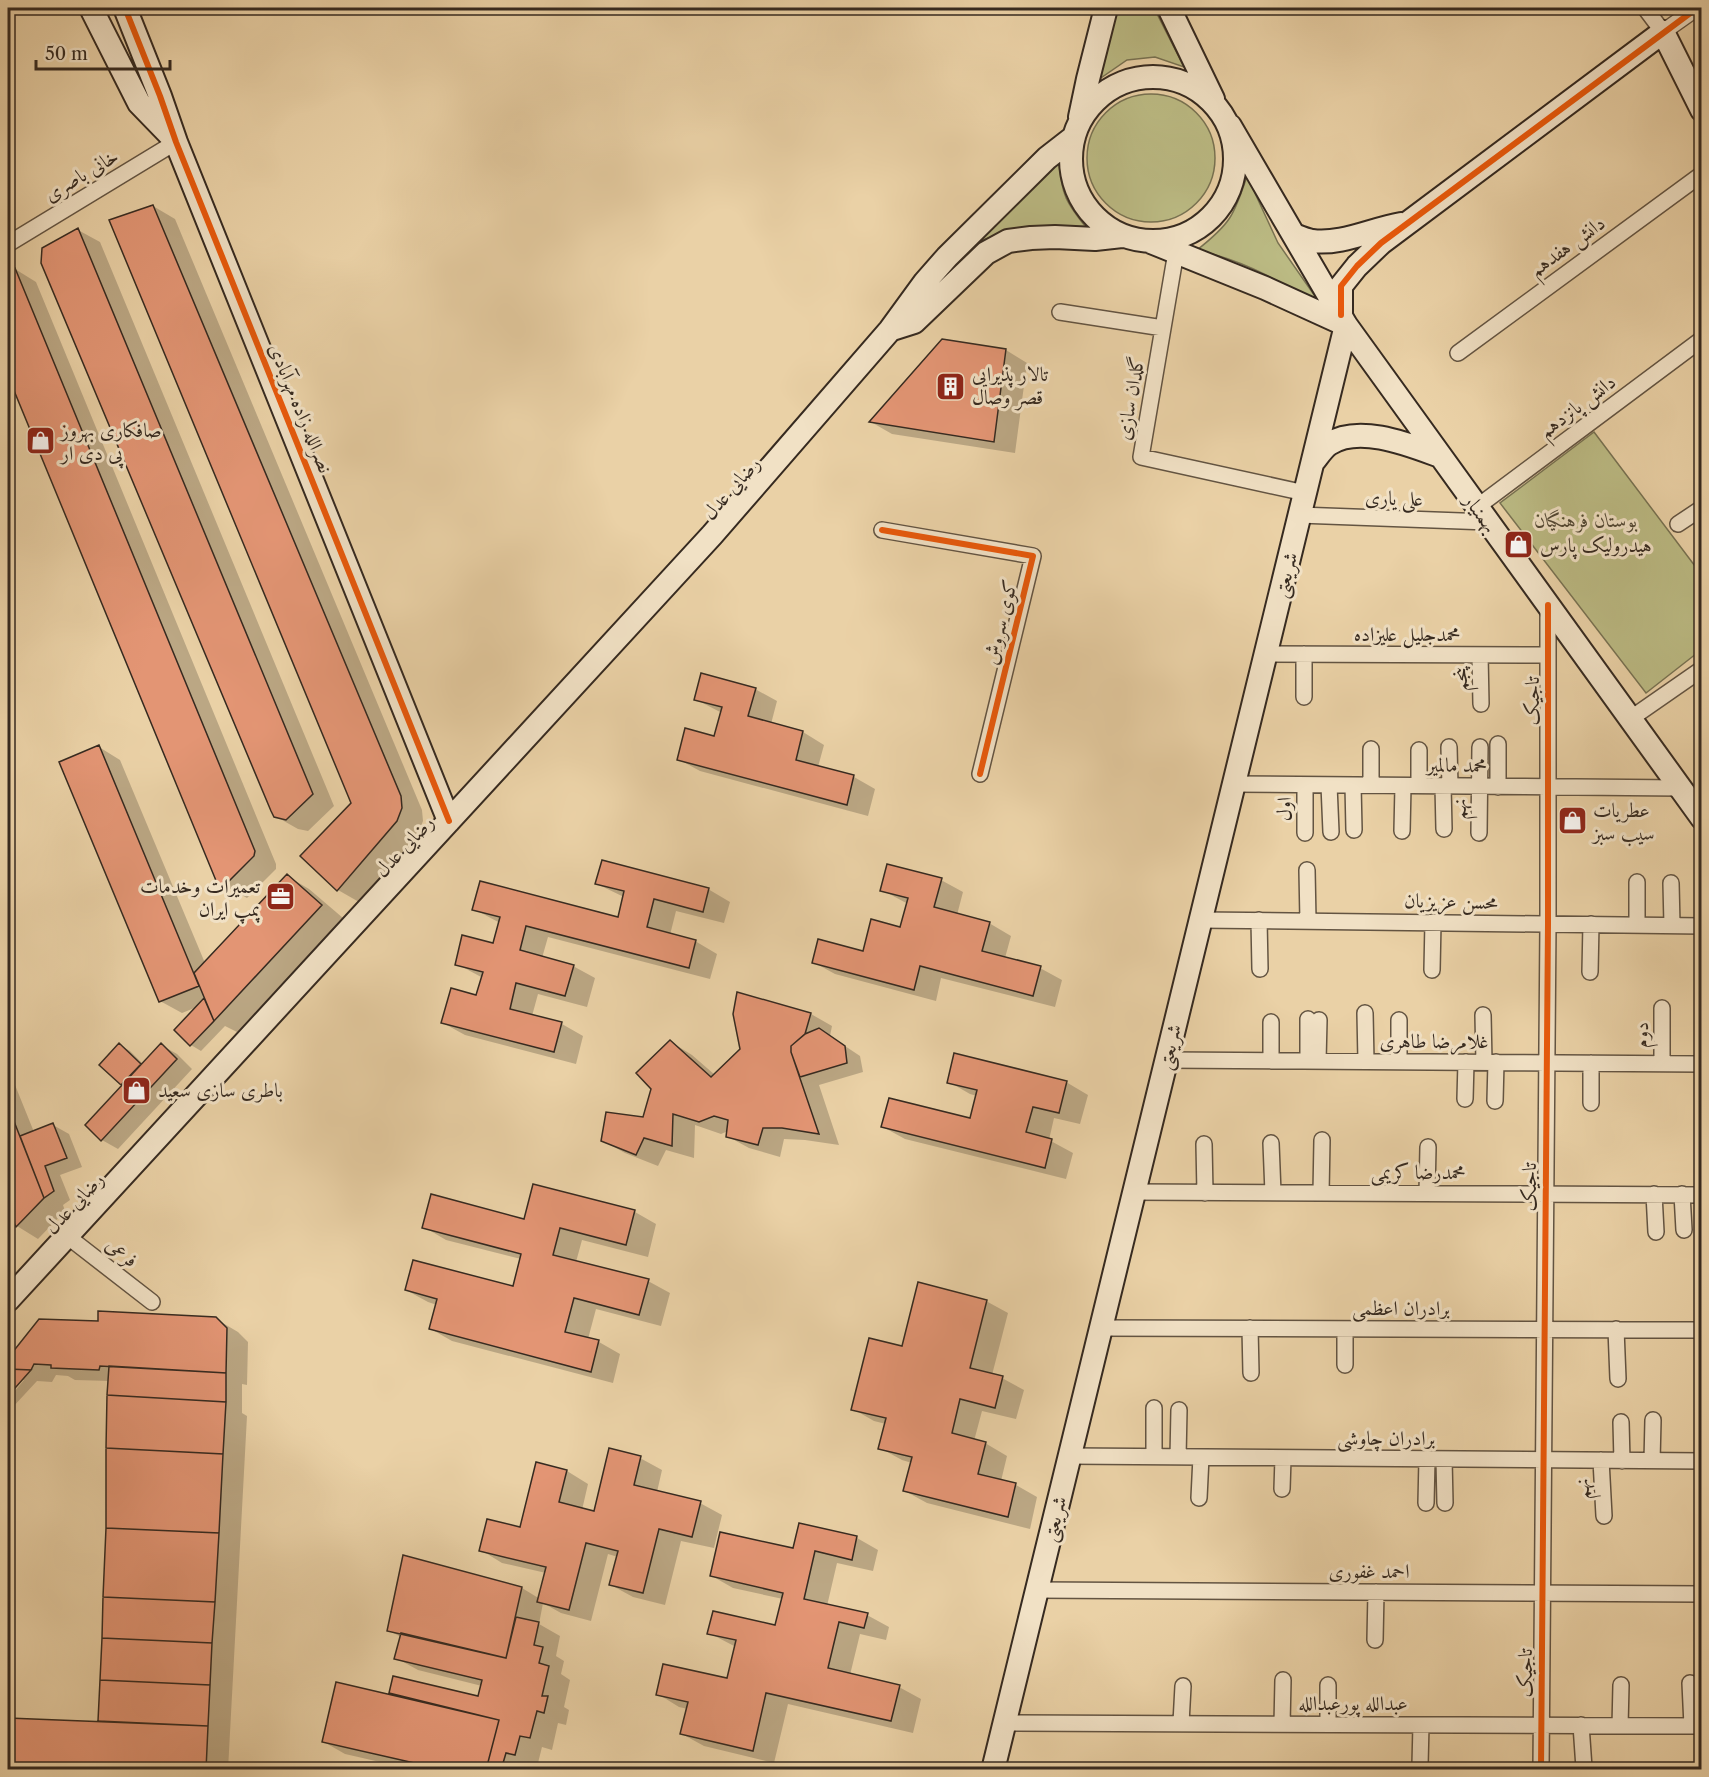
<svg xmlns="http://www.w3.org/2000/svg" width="1709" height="1777" viewBox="0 0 1709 1777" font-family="'Libre Caslon Text',Amiri,serif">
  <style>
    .green { fill: #bbba83; stroke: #787252; stroke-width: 1.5 }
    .shadow { fill: #0003 }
    .building { fill: #e39574; stroke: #362a20; stroke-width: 1.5 }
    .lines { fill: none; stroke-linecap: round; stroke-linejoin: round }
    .street-casing { stroke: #635442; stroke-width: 18 }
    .secondary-casing { stroke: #362a20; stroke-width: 26 }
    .street { stroke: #f1e1c5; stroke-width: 15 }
    .secondary { stroke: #f1e1c5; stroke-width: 22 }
    .cycleway-casing { stroke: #f1e1c5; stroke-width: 10 }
    .cycleway { stroke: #e8590c; stroke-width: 6 }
    .labels { text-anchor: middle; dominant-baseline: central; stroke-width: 6; stroke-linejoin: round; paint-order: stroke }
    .street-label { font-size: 20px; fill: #362a20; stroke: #f1e1c5 }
    .poi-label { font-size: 20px; fill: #362a20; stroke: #f1e1c5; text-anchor: start }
    .park-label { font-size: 20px; font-style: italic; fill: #514734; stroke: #f1e1c5 }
  </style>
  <rect width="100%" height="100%" fill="#ead1a6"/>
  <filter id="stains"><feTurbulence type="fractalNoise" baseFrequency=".00333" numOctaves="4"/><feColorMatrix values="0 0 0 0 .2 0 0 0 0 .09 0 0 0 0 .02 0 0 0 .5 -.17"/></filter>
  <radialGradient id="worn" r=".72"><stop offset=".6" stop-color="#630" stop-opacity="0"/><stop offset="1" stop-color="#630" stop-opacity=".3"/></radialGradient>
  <path class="green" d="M1115,8H1154L1184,67L1155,57L1127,60L1095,82Z
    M1087 158a64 64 0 1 1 128 0a64 64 0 1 1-128 0Z
    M1059,159C1061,195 1066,203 1089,231L1000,234L980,241L953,262L986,227L1022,199Z
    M1247,176L1278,243L1326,312C1282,282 1249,262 1197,250C1230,224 1234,216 1247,176Z
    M1594,432L1701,574V650L1646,693L1500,503Z"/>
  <path class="shadow" d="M153,206L175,219L422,810L423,821L418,834L359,902L338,890L353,803Z
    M78,230L100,242L334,806L308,831L298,829L275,816Z
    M15,269L36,282L276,864V869L247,898L218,882L8,372V273Z
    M1006,350L1027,363L1015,453L892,434L871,422Z
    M755,689L777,701L771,724L803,732L824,745L818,767L854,777L875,789L868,816L700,771L678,759L715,738L722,713L695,699Z
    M99,747L120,760L205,963L287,876L309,889L343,918L237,1032L225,1026L201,1051L191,1045L176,1030L197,1007L182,1013L160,1001Z
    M941,880L963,892L957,915L989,923L1011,936L1005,958L1040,968L1062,980L1055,1007L941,978L936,1001L835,974L813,962L864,952L901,929L908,904L882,890Z
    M597,884L708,889L730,902L724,923L676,911L670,935L695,941L717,954L710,979L548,937L542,958L573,966L595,978L587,1007L538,994L532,1016L562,1024L583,1036L576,1064L465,1035L443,1023L477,997L483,978L457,964L494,945L500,923L474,909L619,919L624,897Z
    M738,994L811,1014L832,1026L830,1036L860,1056L863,1072L819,1085L839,1145L805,1140L784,1139L780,1157L749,1148L727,1136L728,1131L721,1134L695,1125L694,1158L666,1150L658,1166L625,1153L603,1141L644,1119L671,1042L692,1055L715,1075L742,1049Z
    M120,1045L130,1051L143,1064L161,1045L177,1054L192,1069L118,1149L102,1140L87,1125L124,1085L101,1065Z
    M8,1081L15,1085L34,1132L53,1125L69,1134L82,1167L60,1175L70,1200L63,1205L65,1211L38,1239L17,1226L13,1217L8,1219Z
    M949,1082H1066L1088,1095L1080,1124L1054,1118L1049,1140L1073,1153L1066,1179L905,1139L883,1127L971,1120L977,1096L970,1094Z
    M534,1185L635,1212L656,1224L648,1257L582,1240L576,1262L648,1281L670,1293L661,1326L596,1309L588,1339L599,1342L620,1354L613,1383L452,1341L431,1329L437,1305L428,1302L406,1290L514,1287L521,1259L446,1240L424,1227L525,1220Z
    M986,1301L1008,1313L992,1375L1002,1378L1024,1390L1016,1419L982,1411L974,1441L985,1443L1007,1456L1001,1481L1016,1485L1037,1497L1030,1529L927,1503L905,1491L912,1463L902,1460L880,1448L886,1424L874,1421L853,1409L903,1348Z
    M216,1319L238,1332L248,1342L247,1385L242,1384V1413L247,1416L228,1770H8V1720L100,1723L108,1528L110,1381L75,1380L68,1376L56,1375L52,1382L37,1381L12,1408L8,1405V1399L24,1380H20L8,1394V1360L40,1321L100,1322Z
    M640,1458L662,1470L657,1492L700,1503L722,1515L714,1548L681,1541L665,1605L633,1597L611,1585L618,1557L608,1554L591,1621L561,1613L543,1603L539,1624L560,1636L556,1656L564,1661L561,1674L570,1680L564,1707L569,1710L566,1725L558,1723L552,1750L542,1747L537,1767L527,1764L526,1770H415L345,1754L324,1742L390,1695L394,1677L479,1698L482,1686L418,1670L396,1658L401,1637L388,1630L522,1588L540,1599L546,1573L502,1563L481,1550L521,1529L567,1471L588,1484L582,1510L595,1513Z
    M857,1538L878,1550L873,1571L837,1563L827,1606L867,1615L889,1627L886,1640L860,1634L850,1675L899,1687L921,1699L913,1733L788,1704L774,1763L704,1746L682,1734L688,1709L679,1707L658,1694L728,1680L736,1647L709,1633L776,1627L783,1599L733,1588L712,1576L794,1550Z"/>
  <path class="building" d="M153,205L401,796L402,808L397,821L337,891L300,856L351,803L109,220Z
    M78,228L313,794L286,820L274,817L271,811L41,263L42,248Z
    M15,268L255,851L254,856L224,886L217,883L8,376V272Z
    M942,339L1006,349L994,442L869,422Z
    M701,673L756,688L748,716L803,731L796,760L854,775L847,805L677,760L685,728L714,736L722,707L694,700Z
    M99,745L199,986L159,1002L59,762Z
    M602,860L709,888L703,912L654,899L647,927L696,940L689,968L526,926L520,950L574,965L565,996L516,983L510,1009L562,1022L554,1052L441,1023L451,988L476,995L483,972L455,965L462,935L493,943L500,917L472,910L480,881L618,917L624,891L595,884Z
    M887,864L942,878L934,907L990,922L982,951L1041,966L1033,996L920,966L914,990L812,963L818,939L863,951L871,919L900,927L908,898L880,891Z
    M287,874L322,905L214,1021L194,973Z
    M737,992L811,1013L805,1034L791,1046V1052L819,1134L782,1128H763L758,1145L726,1137L728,1120L714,1116L699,1122L673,1114L672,1146L644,1138L636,1155L601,1141L606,1112L643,1117L651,1089L636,1073L670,1040L711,1077L740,1049L733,1014Z
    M204,998L214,1021L190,1046L174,1030Z
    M819,1028L845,1046L847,1063L800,1077L791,1052V1046L805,1034Z
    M119,1043L141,1064L121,1085L99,1065Z
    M161,1043L177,1059L101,1141L85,1125Z
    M954,1053L1067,1081L1059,1113L1033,1107L1026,1132L1052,1139L1045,1168L881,1127L889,1098L970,1118L977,1090L947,1083Z
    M8,1106L44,1198L16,1227L8,1208Z
    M53,1123L67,1158L45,1166L54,1191L44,1198L20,1136Z
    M533,1184L635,1210L626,1245L560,1228L553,1255L649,1279L639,1315L574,1298L565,1332L599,1340L591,1372L429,1329L437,1299L405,1290L413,1260L513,1286L521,1254L422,1228L431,1194L524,1219Z
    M918,1282L987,1300L970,1368L1003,1376L995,1408L960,1399L952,1433L986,1442L978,1474L1016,1483L1008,1517L903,1491L912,1457L878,1449L886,1418L851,1410L869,1338L902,1346Z
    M98,1311L216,1317L227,1328L226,1373L100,1366L99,1370L51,1368V1365L34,1364L31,1370L8,1369V1358L39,1319L98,1321Z
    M109,1366L226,1373V1402L107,1395Z
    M8,1369L31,1370L8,1396Z
    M107,1395L226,1402L223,1454L106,1448Z
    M106,1448L223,1454L219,1533L106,1528Z
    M609,1448L641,1456L634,1485L701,1501L692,1537L659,1529L643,1593L609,1585L618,1551L586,1543L569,1610L537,1602L546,1567L479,1551L487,1519L520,1527L536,1462L567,1470L559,1502L594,1511Z
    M799,1523L857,1536L852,1560L815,1551L804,1599L868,1613L864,1628L839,1622L828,1668L900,1685L891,1721L766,1693L753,1751L680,1734L688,1702L656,1695L663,1664L727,1678L736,1640L707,1634L713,1611L775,1625L783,1593L710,1576L720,1532L793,1548Z
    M106,1528L219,1533L215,1602L103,1597Z
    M403,1555L522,1587L506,1658L387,1631Z
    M103,1597L215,1602L212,1643L102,1638Z
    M516,1617L539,1622L534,1645L543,1647L539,1663L549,1666L542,1696H548L544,1713L537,1711L530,1738L520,1736L515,1755L506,1753L501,1770L487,1766L499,1720L389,1693L393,1676L478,1696L482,1680L394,1659L401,1633L506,1658Z
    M102,1638L212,1643L210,1685L100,1680Z
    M100,1680L210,1685L208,1726L98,1721Z
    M336,1682L499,1720L486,1770H445L322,1742Z
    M8,1718L208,1726L206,1770H84L8,1767Z"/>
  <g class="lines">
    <defs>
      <path id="street" d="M1645,8L1663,32L1697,8
        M8,244L176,142
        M1176,252L1141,457L1305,493
        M1060,312L1163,328
        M1458,353L1702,174
        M1477,507L1702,339
        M1299,515L1488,522
        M1678,524L1702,508
        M882,530L1033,556L980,774
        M1266,654L1548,655
        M1480,655L1481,704
        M1304,697V654
        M1630,719L1702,669
        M1498,744V787
        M1449,747L1450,786
        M1371,749V785
        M1419,750V786
        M1234,784L1680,788
        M1305,785V833
        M1329,785L1331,832
        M1353,785L1354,830
        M1443,786L1444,829
        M1402,831L1403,786
        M1479,833L1480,747
        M1307,870L1308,921
        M1671,883L1672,925
        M1200,920L1702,926
        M1259,920L1260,969
        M1637,925V882
        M1432,970L1433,922
        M1590,972L1591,924
        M1365,1013L1366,1061
        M1483,1015L1484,1062
        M1308,1019V1061
        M1399,1020V1062
        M1271,1022V1061
        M1166,1060L1702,1064
        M1318,1061L1319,1020
        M1662,1063V1008
        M1465,1099L1466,1062
        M1495,1101L1496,1062
        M1591,1103V1063
        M1271,1143L1273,1193
        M1204,1144L1205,1193
        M1134,1192L1702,1195
        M1321,1193L1322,1140
        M1427,1193L1428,1147
        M1654,1194L1656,1232
        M1682,1194L1684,1230
        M67,1236L152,1302
        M1101,1328L1702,1330
        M1250,1328L1251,1373
        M1616,1329L1618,1379
        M1345,1365V1329
        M1621,1422L1622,1461
        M1069,1456L1702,1461
        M1154,1457V1408
        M1178,1457L1179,1410
        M1444,1459L1445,1503
        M1601,1460L1604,1516
        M1652,1461L1653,1420
        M1282,1489L1283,1458
        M1199,1498L1201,1457
        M1426,1503L1427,1459
        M1036,1590L1702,1594
        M1375,1640L1376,1592
        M1690,1683L1692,1726
        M1328,1685V1724
        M1004,1723L1702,1726
        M1181,1723L1183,1686
        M1282,1724L1283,1680
        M1581,1725L1584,1768
        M1620,1726L1621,1685
        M1420,1765L1421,1725
        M1541,1770L1548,924V605"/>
      <path id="secondary" d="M91,8L139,103L171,136
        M125,8L160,96L176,142L449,821
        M1169,8L1213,99
        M1071 159a82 82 0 1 1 164 0a82 82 0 1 1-164 0Z
        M1080,117L1088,79L1106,8
        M1230,126L1346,325L1702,818
        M1294,235C1299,237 1306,240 1312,241C1341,245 1372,229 1401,224
        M1151,242L1265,288L1346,325
        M1341,315V286L1357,266L1381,243L1663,32L1702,110
        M892,329L914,322L986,253L1008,241L1031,238L1055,237L1095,239L1122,236
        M1313,462C1318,456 1323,448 1329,444C1359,424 1410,445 1440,456
        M8,1300L712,535L890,330L925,282L947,257L1047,158L1074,137
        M993,1770L1346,325"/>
    </defs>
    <use href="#street" class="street-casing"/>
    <use href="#secondary" class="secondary-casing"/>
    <use href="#street" class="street"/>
    <use href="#secondary" class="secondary"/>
    <defs>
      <path id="cycleway" d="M125,8L160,96L176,142L449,821
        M1341,315V286L1357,266L1381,243L1697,8
        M882,530L1033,556L980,774
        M1541,1770L1548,924V605"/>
    </defs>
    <use href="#cycleway" class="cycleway-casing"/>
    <use href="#cycleway" class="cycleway"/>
  </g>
  <defs>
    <symbol id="building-square" viewBox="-11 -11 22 22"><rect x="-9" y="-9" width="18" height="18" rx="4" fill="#8f2418" stroke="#f1e1c5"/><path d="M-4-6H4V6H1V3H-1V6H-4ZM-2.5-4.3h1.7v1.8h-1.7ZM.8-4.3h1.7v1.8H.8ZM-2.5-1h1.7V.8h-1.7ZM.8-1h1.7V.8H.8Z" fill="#fff"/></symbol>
    <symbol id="shop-square" viewBox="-11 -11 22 22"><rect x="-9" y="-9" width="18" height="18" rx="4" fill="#8f2418" stroke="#f1e1c5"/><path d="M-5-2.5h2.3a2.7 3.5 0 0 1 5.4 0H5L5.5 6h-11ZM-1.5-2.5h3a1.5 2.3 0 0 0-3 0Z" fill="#fff"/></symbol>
    <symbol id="office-square" viewBox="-11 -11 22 22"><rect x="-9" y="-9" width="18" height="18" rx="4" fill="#8f2418" stroke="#f1e1c5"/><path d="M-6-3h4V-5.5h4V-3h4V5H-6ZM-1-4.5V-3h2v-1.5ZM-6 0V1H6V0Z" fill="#fff"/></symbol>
  </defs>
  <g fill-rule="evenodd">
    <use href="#building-square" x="934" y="370" width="33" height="33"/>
    <use href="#shop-square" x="24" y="424" width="33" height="33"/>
    <use href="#shop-square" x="1502" y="528" width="33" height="33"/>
    <use href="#shop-square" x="1556" y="804" width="33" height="33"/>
    <use href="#office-square" x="264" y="880" width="33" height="33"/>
    <use href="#shop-square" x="120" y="1074" width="33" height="33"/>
  </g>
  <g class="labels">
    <g class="street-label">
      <text transform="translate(81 175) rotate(-31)">خانی باصری</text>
      <text transform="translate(1567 246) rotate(-36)">دانش هفدهم</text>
      <text transform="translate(1130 398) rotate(-80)">گلدان سازی</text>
      <text transform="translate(1577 406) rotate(-37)">دانش پانزدهم</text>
      <text transform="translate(301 408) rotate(68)">نصرالله زاده مهرآبادی</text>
      <text transform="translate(731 488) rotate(-49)">رضایی عدل</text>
      <text transform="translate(1394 498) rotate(2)">علی یاری</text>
      <text transform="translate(1481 513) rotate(54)">بهمنیار</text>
      <text transform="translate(1285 575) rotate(-76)">شریعتی</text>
      <text transform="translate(1000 622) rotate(-76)">کوی سروش</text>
      <text x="1407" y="634">محمدجلیل علیزاده</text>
      <text transform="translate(1460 679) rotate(-90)">پنجم</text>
      <text transform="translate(1532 701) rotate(-90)">تاجیک</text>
      <text transform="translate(1457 765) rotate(1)">محمد مالمیر</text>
      <text transform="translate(1284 809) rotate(-90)">اول</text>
      <text transform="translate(1459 809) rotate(-89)">نهم</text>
      <text transform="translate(404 846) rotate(-47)">رضایی عدل</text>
      <text transform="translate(1451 901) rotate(1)">محسن عزیزیان</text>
      <text transform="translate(1641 1035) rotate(-89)">دوم</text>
      <text x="1434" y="1041">غلامرضا طاهری</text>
      <text transform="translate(1169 1047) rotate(-77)">شریعتی</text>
      <text x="1418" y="1172">محمدرضا کریمی</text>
      <text transform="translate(1529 1187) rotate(-90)">تاجیک</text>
      <text transform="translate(74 1203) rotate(-47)">رضایی عدل</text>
      <text transform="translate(122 1252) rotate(38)">فرعی</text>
      <text x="1401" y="1308">برادران اعظمی</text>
      <text x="1386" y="1438">برادران چاوشی</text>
      <text transform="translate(1582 1489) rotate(-93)">نهم</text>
      <text transform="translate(1054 1519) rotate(-76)">شریعتی</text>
      <text x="1369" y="1571">احمد غفوری</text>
      <text transform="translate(1525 1673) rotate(-90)">تاجیک</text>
      <text x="1353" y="1703">عبدالله پورعبدالله</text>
    </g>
    <g class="poi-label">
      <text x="972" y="374">تالار پذیرایی<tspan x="972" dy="23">قصر وصال</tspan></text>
      <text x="61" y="430">صافکاری بهروز<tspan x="61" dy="23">پی دی ار</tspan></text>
      <text x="1540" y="545">هیدرولیک پارس</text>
      <text x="1593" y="810">عطریات<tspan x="1593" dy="23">سیب سبز</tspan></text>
      <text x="260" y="886" text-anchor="end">تعمیرات وخدمات<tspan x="260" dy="23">پمپ ایران</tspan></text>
      <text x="158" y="1090">باطری سازی سعید</text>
    </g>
    <g class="park-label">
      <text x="1586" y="520">بوستان فرهنگیان</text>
    </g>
  </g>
  <rect width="1709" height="1777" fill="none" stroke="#ead1a6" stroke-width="30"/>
  <rect x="9" y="9" width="1691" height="1759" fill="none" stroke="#362a20" stroke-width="3"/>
  <rect x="15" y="15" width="1679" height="1747" fill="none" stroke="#362a20" stroke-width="1.5"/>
  <path d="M36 60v9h134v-9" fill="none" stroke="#362a20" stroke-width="3"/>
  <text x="45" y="60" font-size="18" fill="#362a20" stroke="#f1e1c5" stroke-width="4.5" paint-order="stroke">50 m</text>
  <rect width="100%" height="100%" filter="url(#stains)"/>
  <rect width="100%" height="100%" fill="url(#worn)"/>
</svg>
